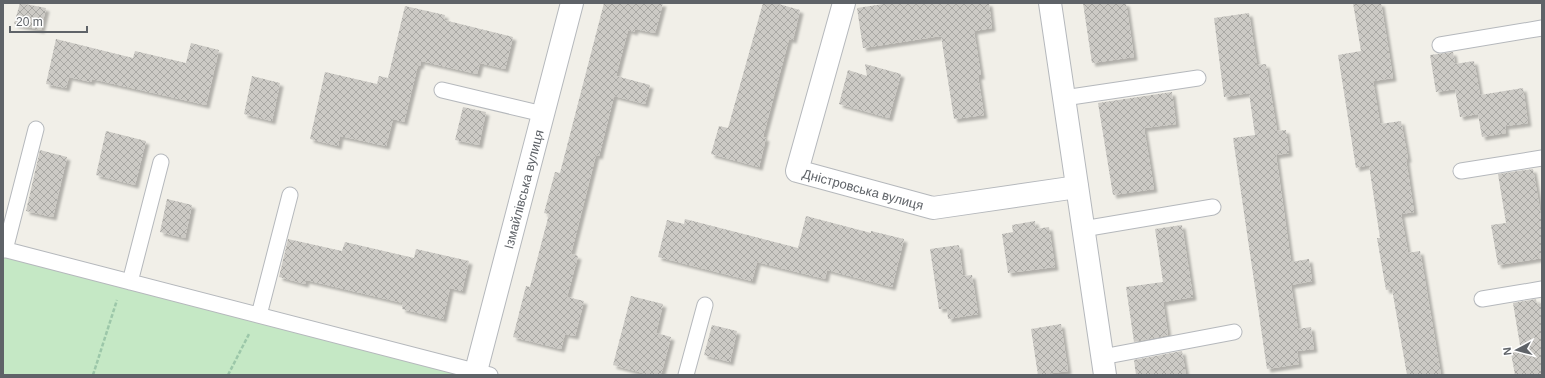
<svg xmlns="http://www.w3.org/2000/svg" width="1545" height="378" viewBox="0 0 1545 378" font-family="Helvetica,sans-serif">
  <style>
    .green { fill: #c5e8c5 }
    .building { fill: url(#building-cross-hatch); filter: url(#shadow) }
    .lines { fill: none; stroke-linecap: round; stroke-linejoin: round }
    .service-casing { stroke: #b5b8bc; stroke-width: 17 }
    .minor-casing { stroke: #b5b8bc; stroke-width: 24 }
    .tertiary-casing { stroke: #b5b8bc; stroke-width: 24 }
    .path { stroke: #9cc7a9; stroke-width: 2.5; stroke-dasharray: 4 2; stroke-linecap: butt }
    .service { stroke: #fff; stroke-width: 15 }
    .minor { stroke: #fff; stroke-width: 22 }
    .tertiary { stroke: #fff; stroke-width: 22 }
    .labels { text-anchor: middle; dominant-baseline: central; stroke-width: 3; stroke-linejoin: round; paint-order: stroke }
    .street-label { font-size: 13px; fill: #5f6368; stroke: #fff }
  </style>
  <defs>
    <pattern id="building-cross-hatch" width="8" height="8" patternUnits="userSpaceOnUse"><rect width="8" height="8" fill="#cccac5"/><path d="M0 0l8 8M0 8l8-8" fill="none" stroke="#a9a8a4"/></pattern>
    <filter id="shadow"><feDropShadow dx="3.5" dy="3.5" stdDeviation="1" flood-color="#0004"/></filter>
  </defs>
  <rect width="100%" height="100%" fill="#f1efe8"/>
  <path class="green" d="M3,257L463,375H3Z"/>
  <path class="building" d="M20,3L46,8L41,30L14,24Z
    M604,3H663L655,33L635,29L634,32L628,30L616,76L650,85L645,104L614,96L599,156L596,155L571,254L578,256L567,297L584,301L575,336L565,334L561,349L513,337L526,286L530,287L549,214L544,213L555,172L560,173Z
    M763,3H775L800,10L793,40L789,39L763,137L766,138L759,167L711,154L719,126L728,128Z
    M890,3H989L992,28L974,31L981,76H978L984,115L954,119L941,36L863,48L857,8Z
    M1083,3H1126L1134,57L1092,63Z
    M1353,3H1381L1393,78L1373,81L1380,124L1401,121L1408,159H1406L1414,212L1401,214L1408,253L1420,251L1441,375H1407L1392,289L1386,290L1377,238H1380L1369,165L1356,168L1338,55L1361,51Z
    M405,6L445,15L444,20L513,37L505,69L480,63L477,74L421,61L420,66L418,65L404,122L393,119L386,146L340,136L338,146L310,139L325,72L377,84L379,76L388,78Z
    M1249,13L1257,65L1266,64L1277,131L1286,130L1289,153L1276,155L1291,262L1309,259L1312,281L1291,285L1298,329L1311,327L1314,349L1297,351L1299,364L1267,369L1233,138L1255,135L1249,93L1224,97L1214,18Z
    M56,39L133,58L135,51L186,63L191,43L219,50L206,105L92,79L91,82L69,77L66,88L46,84Z
    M1453,52L1455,64L1474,61L1480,95L1523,88L1528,123L1505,126L1506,133L1482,137L1478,114L1460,117L1455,89L1436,92L1430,55Z
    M865,64L901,74L889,118L839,104L848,70L867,76Z
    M252,76L280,83L272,121L244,114Z
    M1172,92L1176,124L1144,128L1154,189L1113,195L1098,103Z
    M463,107L486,112L479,145L455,140Z
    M106,131L146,141L135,185L96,175Z
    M40,150L67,157L53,217L26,211Z
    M1533,169L1542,222V258L1498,265L1491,225L1506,223L1498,174Z
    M167,199L192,205L185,238L160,232Z
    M806,216L871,233V231L904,239L892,287L827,270L825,279L757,262L752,281L658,257L667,220L684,224L685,219L798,248Z
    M1035,221L1036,229L1049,227L1055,267L1008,273L1002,234L1013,232L1012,225Z
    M1182,225L1193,297L1163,302L1168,335L1134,342L1126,287L1163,282L1155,229Z
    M288,239L342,251L345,242L414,258L416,249L469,261L462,291L450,288L443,319L402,309L403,303L306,280L305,284L279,277Z
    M959,245L963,276L972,275L978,314L948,319L947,308L939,309L930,249Z
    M631,296L663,304L656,333L671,337L661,375H650L613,365Z
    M1536,299L1537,304L1542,303V375H1515L1511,353L1521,351L1513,303Z
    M1061,324L1068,371L1038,375L1031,329Z
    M712,325L737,331L730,362L704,355Z
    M1182,351L1186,375H1136L1134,360Z"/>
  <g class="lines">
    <defs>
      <path id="service" d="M1440,45L1542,28
        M442,90L543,114
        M1064,98L1198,78
        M1461,171L1542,158
        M1083,229L1213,207
        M3,249L490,375
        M5,250L36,129
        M130,282L161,162
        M1482,299L1542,289
        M259,315L290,195
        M1102,357L1234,332
        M686,375L705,305"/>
      <g id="minor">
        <path id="s1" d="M844,3L797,171L933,208L1077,187"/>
        <path id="s2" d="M475,375L572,3"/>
      </g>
      <path id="tertiary" d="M1050,3L1105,375"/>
    </defs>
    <use href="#service" class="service-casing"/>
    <use href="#minor" class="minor-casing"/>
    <use href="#tertiary" class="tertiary-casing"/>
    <path class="path" d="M93,375L117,300
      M228,375L249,334"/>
    <use href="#service" class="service"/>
    <use href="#minor" class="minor"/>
    <use href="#tertiary" class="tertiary"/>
  </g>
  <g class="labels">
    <g class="street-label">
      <text stroke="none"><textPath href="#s2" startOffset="192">Ізмайлівська вулиця</textPath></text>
      <text stroke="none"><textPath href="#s1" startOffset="243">Дністровська вулиця</textPath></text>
    </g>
  </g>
  <rect width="1545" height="378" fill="none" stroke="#5f6368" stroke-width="8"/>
  <g transform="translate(1517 350) rotate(263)" stroke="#ffffff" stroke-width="3" paint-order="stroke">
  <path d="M0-3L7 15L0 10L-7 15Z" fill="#5f6368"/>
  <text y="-6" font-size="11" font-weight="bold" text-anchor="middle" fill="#5f6368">N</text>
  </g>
  <path d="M10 26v6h77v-6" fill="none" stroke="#5f6368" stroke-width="2"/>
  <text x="16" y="26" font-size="12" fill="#5f6368" stroke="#ffffff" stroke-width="3" paint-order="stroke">20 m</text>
</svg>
